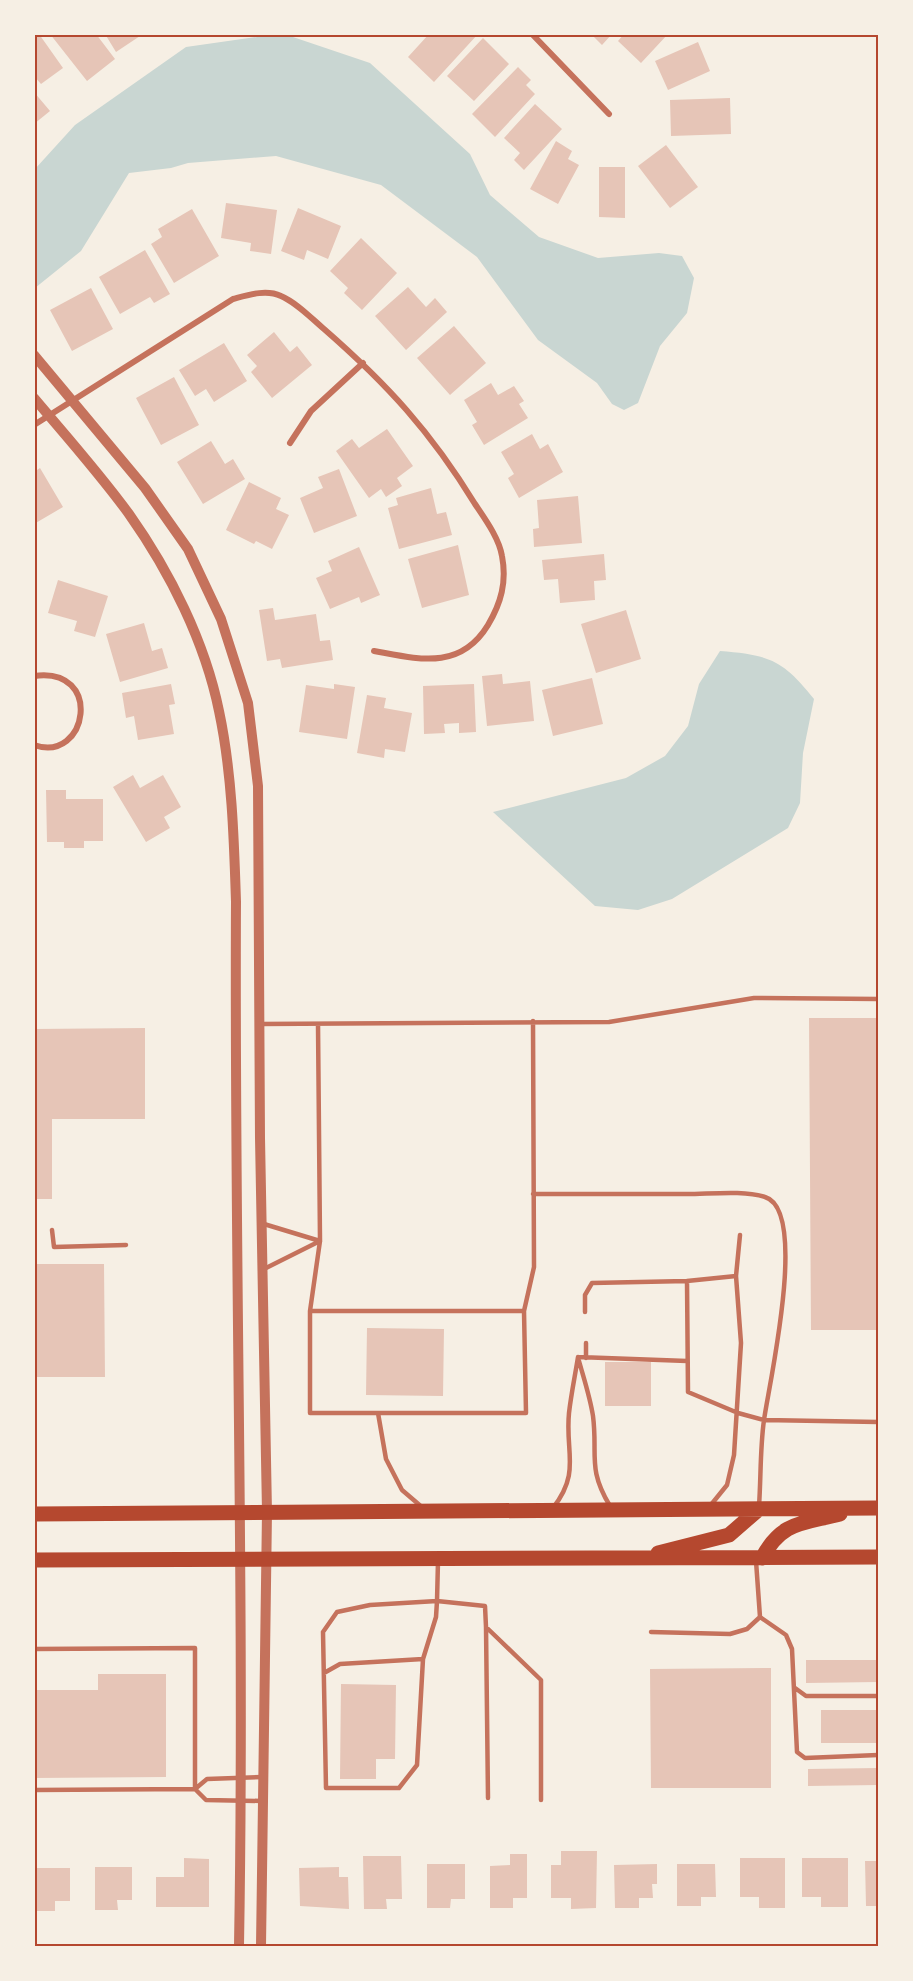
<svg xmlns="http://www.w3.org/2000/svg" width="913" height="1981" viewBox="0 0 913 1981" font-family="'DM Sans',sans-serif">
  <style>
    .water { fill: #c9d6d2 }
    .building { fill: #e6c5b7 }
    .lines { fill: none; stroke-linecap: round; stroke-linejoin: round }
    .service { stroke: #c5725c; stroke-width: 4.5 }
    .minor { stroke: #c5725c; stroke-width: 6 }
    .tertiary { stroke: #c5725c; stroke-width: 10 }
    .primary { stroke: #b5482f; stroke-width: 15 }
    .neatline { fill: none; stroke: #b5482f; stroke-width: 2 }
  </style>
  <rect width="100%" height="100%" fill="#f6efe4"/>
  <path class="water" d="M278,34L287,35L370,63L470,154L490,195L539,237L598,258L659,253L682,256L694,278L687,313L660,346L638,403L624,410L612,404L597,383L538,340L477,257L381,185L276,156L188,163L171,168L129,173L81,251L35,288V169L75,125L186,47Z
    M720,651C770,655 783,660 814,699L803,753L800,803L788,828L672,899L638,910L595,906L493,812L626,778L665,756L688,726L699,684Z"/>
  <path class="building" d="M39,34L63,68L41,84L34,76V37Z
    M50,34H96L115,59L87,81Z
    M105,34H143L116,52Z
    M429,34H478L434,82L408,57Z
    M591,34H612L602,45Z
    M624,34H668L641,63L618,41Z
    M483,38L509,64L474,101L447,76Z
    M698,42L710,71L668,90L655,61Z
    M518,67L531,80L526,85L535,94L495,137L472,114Z
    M34,92L50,111L34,124Z
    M730,98L731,134L671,136L670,100Z
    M535,104L562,129L524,170L514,160L520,153L504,138Z
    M556,141L572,151L568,159L579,165L558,204L530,189Z
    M666,145L698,187L670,208L638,166Z
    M599,167H625V218L599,217Z
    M226,203L277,210L271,254L250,251L251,243L221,238Z
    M298,208L341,226L328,259L307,250L304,260L281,251Z
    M192,209L219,256L174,283L151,244L162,237L158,229Z
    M361,238L397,273L362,310L344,293L348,288L330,271Z
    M145,250L170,294L154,303L150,297L120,314L99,277Z
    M408,287L426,307L435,298L447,312L406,350L375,316Z
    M91,288L113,329L72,351L50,310Z
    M454,326L486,363L450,395L417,358Z
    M274,332L290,352L297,346L312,365L272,398L251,372L257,366L247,355Z
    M224,343L247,381L214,402L206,389L195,396L179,370Z
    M174,377L199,425L161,445L136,398Z
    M491,383L498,395L514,386L524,401L519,404L528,418L484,445L472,425L477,422L464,400Z
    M387,429L413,466L397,478L402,486L386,497L381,489L369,498L336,451L352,439L359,448Z
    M532,434L540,449L548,444L563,472L519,498L508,478L514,474L501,452Z
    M211,441L225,464L233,459L245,479L203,504L177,462Z
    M40,468L63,507L34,524V472Z
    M339,469L357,516L314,533L300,498L323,488L318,477Z
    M249,482L281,498L276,509L289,515L272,549L256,541L254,544L226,530Z
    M431,488L437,514L446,512L452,535L399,549L388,508L398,505L396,498Z
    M578,496L582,543L534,547L533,529L539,528L537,500Z
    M458,545L469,595L422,608L408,559Z
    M359,547L380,595L361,603L359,597L330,609L316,578L332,571L328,561Z
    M604,554L606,580L594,581L595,600L560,603L558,579L544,580L542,560Z
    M58,580L108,596L95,637L74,631L77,621L48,613Z
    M273,608L275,620L316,614L320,641L330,640L333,660L282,668L280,659L267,661L259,610Z
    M626,610L641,659L596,673L581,624Z
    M144,623L152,651L162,648L168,668L120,682L106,634Z
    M502,674L503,684L530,681L534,721L487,726L482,676Z
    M592,678L603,724L553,736L542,690Z
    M171,684L175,704L169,705L174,734L138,740L134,716L126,718L122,693Z
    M334,684L355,687L347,739L299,732L306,685L334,689Z
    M474,684L476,732L459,733V723L444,724L445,733L424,734L423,686Z
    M367,695L386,698L384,708L412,713L405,752L385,749L384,758L357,753Z
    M133,775L140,788L163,775L181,807L164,817L170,828L146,842L113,787Z
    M46,790H66V799H103V841H84V848H64V842H47Z
    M809,1018H878V1330H811Z
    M145,1028V1119H52V1199H34V1029Z
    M34,1264H104L105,1377H34Z
    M367,1328L444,1329L443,1396L366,1395Z
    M605,1362H651V1406H605Z
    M806,1660H878V1682L806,1683Z
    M771,1668V1788H651L650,1669Z
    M98,1674H166V1777L34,1778V1690H98Z
    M341,1684L396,1685L395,1759H376V1779H340Z
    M821,1710H878V1743H821Z
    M878,1768V1785L808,1786V1769Z
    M561,1851H597L596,1908L571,1909V1898H551V1865H561Z
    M510,1854H527V1898H513V1908H490V1866L510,1865Z
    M363,1856H401L402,1899H386L387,1909H364Z
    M184,1858L209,1859V1907H156V1877H184Z
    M740,1858H785V1908H759V1897H740Z
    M802,1858H848V1907H821V1897H802Z
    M865,1861H878V1906H866Z
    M427,1864H465V1899H451L450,1908H427Z
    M657,1864V1884H652L653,1898H639V1908H615L614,1865Z
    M677,1864H715L716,1897H701V1906H677Z
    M95,1867H132V1900H117L118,1910H95Z
    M339,1867V1877H348L349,1909L300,1906L299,1868Z
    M34,1868H70V1901H55V1911H34Z"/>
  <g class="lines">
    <path class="service" d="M260,1024L609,1022L754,998L878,999
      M318,1024L320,1241L310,1311V1413H526L524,1311L534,1267L533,1021
      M533,1194C584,1194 636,1194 687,1194C710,1194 744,1190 765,1197C809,1210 769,1384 764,1420C760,1448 761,1478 759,1506
      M264,1224L320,1241
      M52,1230L54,1247L126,1245
      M740,1235L736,1276L687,1281L688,1392L738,1413L764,1420L878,1422
      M264,1269L320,1241
      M310,1311H524
      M585,1312V1295L592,1283L687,1281
      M586,1343V1358
      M578,1357L687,1361
      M579,1361C584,1379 590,1397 593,1416C598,1455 587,1468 610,1506
      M378,1413L386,1459L402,1490L423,1508
      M710,1506L727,1485L734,1455L741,1343L736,1276
      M553,1508C581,1472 565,1453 569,1413C571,1395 575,1376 578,1357
      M438,1561L437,1601L485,1606L486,1627L541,1680V1800
      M756,1561L760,1617L786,1635L792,1649L797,1752L805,1758L878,1755
      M437,1601L436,1617L423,1659L417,1765L399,1788H326L323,1632L337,1612L370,1605Z
      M486,1627L488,1798
      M651,1632L730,1634L747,1629L760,1617
      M34,1649L195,1648V1789L206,1800L263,1801
      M324,1673L340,1664L423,1659
      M795,1688L806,1696H878
      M34,1790L195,1789L207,1779L263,1777"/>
    <path class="minor" d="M532,34L609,114
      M34,425L233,299C248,295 266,289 281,296C297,303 311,318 324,329C387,384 431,432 475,504C485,519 499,538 502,556C507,582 501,603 488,625C460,671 418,659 374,651
      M290,443L311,411L363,363
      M34,676C104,666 88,764 34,745"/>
    <path class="tertiary" d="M34,355L145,488L188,549L221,619L248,703L258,786L260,1138L267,1512L261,1946
      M34,398C66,436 100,474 129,514C170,572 205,642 219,711C232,772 234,839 236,902C234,1250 245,1598 239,1946"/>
    <path class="primary" d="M34,1514L878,1508
      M658,1553L729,1535L759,1509
      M762,1558C782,1521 802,1524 840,1514
      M34,1560L878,1557"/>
  </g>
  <rect width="913" height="1981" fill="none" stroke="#f6efe4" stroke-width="72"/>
  <rect x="36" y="36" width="841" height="1909" class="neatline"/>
</svg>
